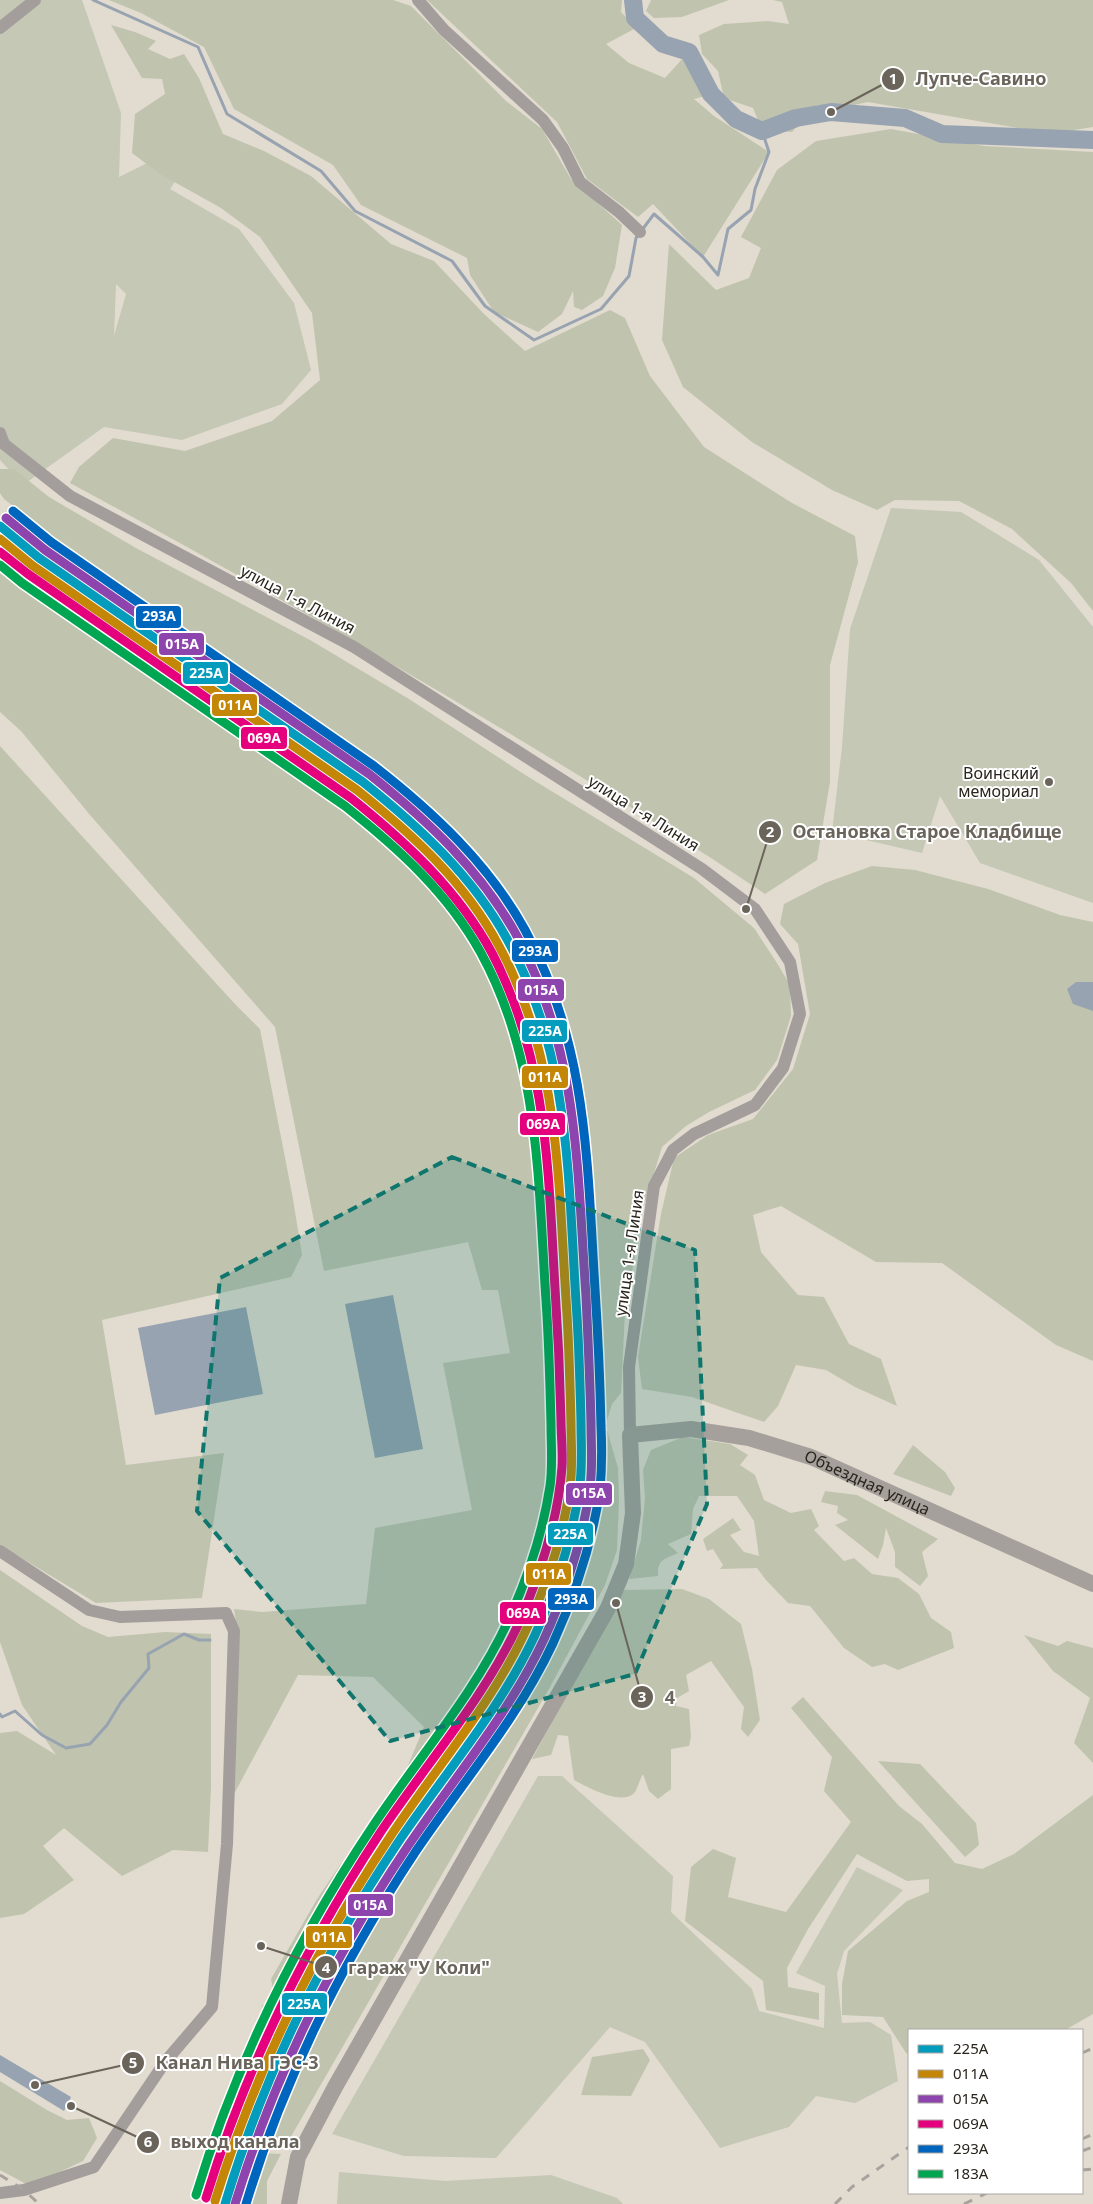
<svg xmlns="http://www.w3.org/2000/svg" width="1093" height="2204" viewBox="0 0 1093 2204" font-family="'Noto Sans',sans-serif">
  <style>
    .green { fill: #c4c8b4; fill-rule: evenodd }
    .forest { fill: #c0c4ae }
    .water { fill: #98a3b1 }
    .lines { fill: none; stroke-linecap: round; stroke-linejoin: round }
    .stream { stroke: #98a3b1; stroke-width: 3 }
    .river { stroke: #98a3b1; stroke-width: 18 }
    .minor { stroke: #a39d9c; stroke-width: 12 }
    .major { stroke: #a6a09c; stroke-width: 16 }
    .rail { stroke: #a7a29d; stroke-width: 3; stroke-dasharray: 9 9; stroke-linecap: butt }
    .rail-1-casing { stroke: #fff; stroke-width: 12 }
    .rail-2-casing { stroke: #fff; stroke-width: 12 }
    .rail-3-casing { stroke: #fff; stroke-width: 12 }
    .rail-4-casing { stroke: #fff; stroke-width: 12 }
    .rail-5-casing { stroke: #fff; stroke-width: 12 }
    .rail-6-casing { stroke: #fff; stroke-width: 12 }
    .rail-1 { stroke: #049cbc; stroke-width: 9 }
    .rail-2 { stroke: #c48607; stroke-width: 9 }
    .rail-3 { stroke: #8e44ad; stroke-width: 9 }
    .rail-4 { stroke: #e5007d; stroke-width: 9 }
    .rail-5 { stroke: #0065bd; stroke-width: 9 }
    .rail-6 { stroke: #00a651; stroke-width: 9 }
    .marked { fill: #0f766e; fill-opacity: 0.2; stroke: #0f766e; stroke-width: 4; stroke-dasharray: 10 6; stroke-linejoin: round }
    .poi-dot { fill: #6a645b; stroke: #fff; stroke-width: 2 }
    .labels { text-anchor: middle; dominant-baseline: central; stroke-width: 4; stroke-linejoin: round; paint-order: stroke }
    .street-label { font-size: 16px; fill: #29241c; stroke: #fff }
    .poi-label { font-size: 16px; fill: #29241c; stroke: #fff; text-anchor: end }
    .leader { fill: none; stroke: #6a645b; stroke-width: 2 }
    .callout-dot { fill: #6a645b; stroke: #fff; stroke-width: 2 }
    .mark-label { font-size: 15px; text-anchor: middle; font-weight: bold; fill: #fff }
    .callout-label { font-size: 18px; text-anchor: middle; font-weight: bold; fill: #6a645b; stroke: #fff; stroke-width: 4; stroke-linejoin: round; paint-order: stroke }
    .line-badge { stroke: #fff; stroke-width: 2 }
    .badge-label { font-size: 14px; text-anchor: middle; font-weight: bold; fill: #fff }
  </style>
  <rect width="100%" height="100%" fill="#e2dbcf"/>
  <path class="green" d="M0,0H82L121,113L119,177L208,133L170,189L239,229L294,303L311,370L282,404L182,440L104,427L23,485L0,460ZM116,284L126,294L114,336Z
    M891,508L961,512L1039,560L1093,627V903L980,863L940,796L922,853L832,832L842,747L850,629Z
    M538,1776H562L673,1876L671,1912L752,1989L759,2011L824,2028L825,1986L796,1973L857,1867L903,1890L844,1951L837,1974L842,2023L870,2022L891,2035L898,2081L855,2103L816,2096L789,2127L720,2148L645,2042L610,2027L496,2158L404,2156L332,2134Z
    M339,2172L445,2181L551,2175L617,2198L623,2204H337Z"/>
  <path class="forest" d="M109,0H393L411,6L506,101L542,129L571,179L622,225L615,268L603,296L582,310L574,307L573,291L562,314L538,332L494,312L470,275L467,258L361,205L333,165L234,109L204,47L141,13Z
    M427,0H622L621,12L636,28L606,44L629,63L665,78L683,58L705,96L694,99L714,116L769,152L703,257L653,204L638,217L587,179L557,122Z
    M651,0H729L682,17L654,18L646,11Z
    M773,0H1093V127L1055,133L1029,130L868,102L849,106L817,105L792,132L762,130L753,108L724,98L718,71L702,54L699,35L724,24L768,21L789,24L782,2Z
    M111,25L135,32L156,41L148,49L170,59L184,54L199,78L223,134L264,151L311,176L391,244L434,261L484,314L525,351L610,310L625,318L650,376L704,447L792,503L855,536L858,562L830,665V782L817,860L765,894C689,842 611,795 532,747C380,655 226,567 70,483L79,467L113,438L185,451L272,421L320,380L312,313L260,237L221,208L160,174L132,153L135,114L165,94L162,79L142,78Z
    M891,129L984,146L1093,152V611L1071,583L1012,529L959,501L895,500L877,510L832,490L752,442L683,387L662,340L669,244L716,290L749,278L761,248L741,237L777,170L816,141Z
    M0,469H14L49,497L136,548L310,640L409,699L530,778L694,878L754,928L777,963L790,985L791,1016L777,1060L755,1090L709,1112L686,1126L662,1147L643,1209L625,1312L621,1393L612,1404L605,1427L594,1429L584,1261L575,1181L569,1094L558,1028L535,956L504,906L461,849L411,804L289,718L206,648L122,590L4,499L0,493Z
    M0,553L69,606L234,718L321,779L409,847L473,917L509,991L535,1057L549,1133L574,1455L567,1507L546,1581L526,1632L496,1683L398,1827L326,1942L284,2022L261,2006L275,2000L271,1979L317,1899L340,1865L388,1813L424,1727L373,1677L298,1675L234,1794L239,1642L234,1609L262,1612L366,1604L375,1528L472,1510L443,1363L510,1353L498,1290H482L468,1242L324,1271L275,1027L90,815L21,731L0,712Z
    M0,746L234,1003L260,1029L293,1199L302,1255L291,1277L102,1320L126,1465L224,1453L202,1598L96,1603L0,1545Z
    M872,866L915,870L988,889L1060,915L1093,922V1361L1056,1345L942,1263L876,1262L781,1206L753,1215L761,1252L798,1295L824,1297L849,1344L881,1359L897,1406L855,1387L826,1370L796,1365L778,1406L764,1422L692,1397L642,1389L638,1357L661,1214L674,1158L708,1135L753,1119L793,1069L810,1014L798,944L780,924L784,904L825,883Z
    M607,1430L618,1468L619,1500L617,1550L605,1585L550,1687L289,2140L266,2138L263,2153L281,2154L267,2181V2204H238L259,2132L320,2002L357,1933L408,1841L523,1679L564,1596L586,1515L595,1432Z
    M683,1437L730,1444L748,1455L740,1465L755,1475L764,1500L791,1513L811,1509L819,1526L814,1530L844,1561L854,1558L872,1574L898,1578L919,1594L931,1618L951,1632L954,1648L898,1670L885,1664L872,1667L844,1648L810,1606L788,1603L766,1580L757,1568L720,1569L723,1565L713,1549L707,1551L703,1539L733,1518L741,1530L730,1535L744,1552L759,1556L754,1521L737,1496H699L693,1509L691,1534L668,1544L678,1553C665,1559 657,1559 658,1576L629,1579L641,1540L645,1498L643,1470L651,1450Z
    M913,1445L945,1472L955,1488L951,1496L893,1474Z
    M825,1491L857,1495L938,1539L922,1552L928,1576L920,1586L895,1567V1552L886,1528L883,1545L878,1559L835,1525L848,1520L837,1513L838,1506L821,1502Z
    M0,1570L82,1626L108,1637L165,1632L211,1634V1787L208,1852L173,1850L122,1876L64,1828L43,1846L74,1880L24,1914L0,1918V1733L17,1731L56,1755L22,1705L0,1642Z
    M682,1589L709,1599L741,1624L752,1669L760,1720L748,1737L741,1729L744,1707L711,1661L686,1675L689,1691L677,1698L676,1706L689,1709L691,1737L689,1746L671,1749V1789L658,1799L649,1791L643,1774C640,1779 638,1787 635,1792C623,1807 587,1787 574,1780L568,1736L558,1735L551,1755L532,1759L624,1590Z
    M1024,1635L1058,1646L1067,1641L1093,1648V1763L1074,1743L1090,1698L1053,1671Z
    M803,1697L899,1806L922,1824L955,1863L982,1869L1014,1854L1093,1795V2014L1065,2030H909V2054L906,2053L883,2017L842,2015V1984L848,1951L907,1901L929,1892V1879L907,1881L857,1854L808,1929L787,1968L788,1987L819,1993V2020L766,2010L763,1981L685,1921L691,1867L713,1849L736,1858L728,1897L786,1912L851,1822L824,1791L832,1757L791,1708Z
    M878,1761L920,1764L976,1823L979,1845L965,1857Z
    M643,2049L650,2060L631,2096L581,2095L592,2057Z
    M0,2081L47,2110L67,2120L89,2118L97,2138L83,2161L30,2186L0,2170Z"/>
  <path class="water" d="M1076,982H1093V1011L1073,1004L1067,989Z
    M393,1295L423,1449L375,1458L345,1304Z
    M246,1307L263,1394L155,1415L138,1328Z
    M0,2055L71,2097L64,2111L0,2072Z"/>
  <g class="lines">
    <path class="stream" d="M93,0L198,47L227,114L321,171L355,211L452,261L485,306L534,340L601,309L629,276L636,238L654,214L703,257L718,275L728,229L751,210L755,189L769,152L762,131
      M0,1714L2,1717L15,1711L42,1735L66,1748L90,1744L107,1725L121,1702L149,1668L148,1654L184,1634L199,1640H210"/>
    <path class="river" d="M633,0L635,18L663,44L689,52L711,94L736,119L762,131L796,118L831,112L905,118L942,134L1093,140"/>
    <path class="minor" d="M418,0L444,30L543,120L563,148L580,182L619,212L640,232
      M0,28L35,0
      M0,433L4,444L70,496L354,647L702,869L755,909L790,962L800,1014L783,1068L755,1105L694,1134L673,1150L654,1186L629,1367L630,1435
      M0,1551L89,1610L120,1617L226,1613L234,1631L227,1844L212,2007L165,2062L94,2167L24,2190L0,2193"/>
    <path class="major" id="s1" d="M289,2204L298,2157L335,2087L608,1608L626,1564L633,1513L630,1435L691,1429L749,1438L811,1457L1093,1584"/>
    <path class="rail" d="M1082,2053L1093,2048
      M1082,2139L1093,2134
      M1082,2151L1093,2147
      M1082,2170L1093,2169
      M0,2175L24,2190L39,2204
      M835,2204L852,2187L909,2147
      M964,2204L987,2193"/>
    <defs>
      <path id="rail-1" d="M0,526L39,558L363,782C419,827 472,875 507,939C570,1053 568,1176 576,1302C579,1341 580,1381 581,1421C581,1445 583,1468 579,1492C571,1541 556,1590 535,1635C500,1710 445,1773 399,1841C323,1954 264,2074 225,2204"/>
      <path id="rail-2" d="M0,539L33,566L357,790C413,835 465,882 499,946C559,1057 558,1176 566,1299C569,1340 570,1382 571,1424C571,1446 573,1466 570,1487C563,1536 547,1585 526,1630C491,1706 433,1771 388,1840C313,1953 255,2072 215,2201"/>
      <path id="rail-3" d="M6,518L45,550L369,774C427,820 482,871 518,938C579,1054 577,1169 586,1296C588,1338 590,1381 591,1423C591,1445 593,1465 590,1487C583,1539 566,1591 544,1639C509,1714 454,1778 408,1846C333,1957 274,2076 235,2204"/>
      <path id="rail-4" d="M0,552L28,574L351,798C406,842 458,890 492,953C548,1061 548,1170 555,1288C558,1332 560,1376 561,1420C561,1436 563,1452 562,1467C558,1521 540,1575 518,1625C483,1700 426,1764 380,1833C305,1947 246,2067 206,2198"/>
      <path id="rail-5" d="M13,511L51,542L374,766C433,812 489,864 525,930C588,1046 587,1163 595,1289C598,1335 600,1380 601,1426C602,1448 602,1468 600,1490C592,1543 575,1595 553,1643C518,1718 462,1783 416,1851C343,1961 284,2078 246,2204"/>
      <path id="rail-6" d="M0,565L22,583L345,806C398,848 448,893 481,953C540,1061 538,1182 546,1300C549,1342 550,1383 551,1424C551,1445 553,1465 550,1486C543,1532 528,1577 509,1619C475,1694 418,1758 373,1826C296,1941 236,2063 196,2195"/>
    </defs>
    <use href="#rail-1" class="rail-1-casing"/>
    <use href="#rail-2" class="rail-2-casing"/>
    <use href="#rail-3" class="rail-3-casing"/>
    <use href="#rail-4" class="rail-4-casing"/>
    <use href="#rail-5" class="rail-5-casing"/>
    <use href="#rail-6" class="rail-6-casing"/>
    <use href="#rail-1" class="rail-1"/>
    <use href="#rail-2" class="rail-2"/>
    <use href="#rail-3" class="rail-3"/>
    <use href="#rail-4" class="rail-4"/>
    <use href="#rail-5" class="rail-5"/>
    <use href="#rail-6" class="rail-6"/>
  </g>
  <path class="marked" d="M452,1157L695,1250L707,1504L635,1674L390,1741L197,1511L220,1278Z"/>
  <circle class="poi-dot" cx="1049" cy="782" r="5"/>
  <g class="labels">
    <g class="street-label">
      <text transform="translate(298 599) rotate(28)">улица 1-я Линия</text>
      <text transform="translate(644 813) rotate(32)">улица 1-я Линия</text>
      <text transform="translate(629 1253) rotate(-82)">улица 1-я Линия</text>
      <text stroke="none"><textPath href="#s1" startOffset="1102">Объездная улица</textPath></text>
    </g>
    <g class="poi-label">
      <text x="1039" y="773">Воинский<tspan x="1039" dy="18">мемориал</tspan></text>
    </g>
  </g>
  <path class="leader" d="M831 112L893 79M746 909L770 832M616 1603L642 1697M261 1946L326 1967M35 2085L133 2063M71 2106L148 2142"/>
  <g class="callout-dot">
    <circle cx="831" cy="112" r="5"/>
    <circle cx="746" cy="909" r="5"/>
    <circle cx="616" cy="1603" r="5"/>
    <circle cx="261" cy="1946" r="5"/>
    <circle cx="35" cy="2085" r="5"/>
    <circle cx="71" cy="2106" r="5"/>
    <circle cx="893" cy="79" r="12"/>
    <circle cx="770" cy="832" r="12"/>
    <circle cx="642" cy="1697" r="12"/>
    <circle cx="326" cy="1967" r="12"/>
    <circle cx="133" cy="2063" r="12"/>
    <circle cx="148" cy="2142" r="12"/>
  </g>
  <g class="mark-label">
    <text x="893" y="84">1</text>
    <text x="770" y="837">2</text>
    <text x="642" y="1702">3</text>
    <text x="326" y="1973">4</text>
    <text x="133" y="2068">5</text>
    <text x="148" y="2147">6</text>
  </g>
  <g class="callout-label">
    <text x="981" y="85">Лупче-Савино</text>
    <text x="927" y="838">Остановка Старое Кладбище</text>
    <text x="670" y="1704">4</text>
    <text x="419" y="1974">гараж "У Коли"</text>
    <text x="237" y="2069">Канал Нива ГЭС-3</text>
    <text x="235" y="2148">выход канала</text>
  </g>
  <g class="line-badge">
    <rect x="135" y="605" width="47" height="24" rx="5" fill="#0065bd"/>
    <rect x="158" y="632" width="47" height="24" rx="5" fill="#8e44ad"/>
    <rect x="182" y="661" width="47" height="24" rx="5" fill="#049cbc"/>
    <rect x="211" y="693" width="47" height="24" rx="5" fill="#c48607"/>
    <rect x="240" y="726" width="48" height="24" rx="5" fill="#e5007d"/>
    <rect x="511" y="939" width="48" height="24" rx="5" fill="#0065bd"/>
    <rect x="517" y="978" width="48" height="24" rx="5" fill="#8e44ad"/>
    <rect x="521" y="1019" width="47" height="24" rx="5" fill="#049cbc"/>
    <rect x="521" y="1065" width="48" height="24" rx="5" fill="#c48607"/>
    <rect x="519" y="1112" width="47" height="24" rx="5" fill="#e5007d"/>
    <rect x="565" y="1482" width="48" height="24" rx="5" fill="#8e44ad"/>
    <rect x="547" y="1522" width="47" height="24" rx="5" fill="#049cbc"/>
    <rect x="525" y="1562" width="47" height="24" rx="5" fill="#c48607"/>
    <rect x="547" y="1587" width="48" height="24" rx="5" fill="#0065bd"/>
    <rect x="499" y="1601" width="48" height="24" rx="5" fill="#e5007d"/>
    <rect x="347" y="1893" width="47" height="24" rx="5" fill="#8e44ad"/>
    <rect x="305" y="1925" width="48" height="24" rx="5" fill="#c48607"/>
    <rect x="281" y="1992" width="47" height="24" rx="5" fill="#049cbc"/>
  </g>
  <g class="badge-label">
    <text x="159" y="621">293А</text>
    <text x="182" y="649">015А</text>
    <text x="206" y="678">225А</text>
    <text x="235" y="710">011А</text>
    <text x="264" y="743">069А</text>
    <text x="535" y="956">293А</text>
    <text x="541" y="995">015А</text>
    <text x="545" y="1036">225А</text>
    <text x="545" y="1082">011А</text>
    <text x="543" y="1129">069А</text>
    <text x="589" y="1498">015А</text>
    <text x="570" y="1539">225А</text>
    <text x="549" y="1579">011А</text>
    <text x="571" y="1604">293А</text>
    <text x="523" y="1618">069А</text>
    <text x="370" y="1910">015А</text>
    <text x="329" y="1942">011А</text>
    <text x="304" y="2009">225А</text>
  </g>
  <rect x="908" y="2029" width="175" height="165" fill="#ffffff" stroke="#a9a7a4"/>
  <rect x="918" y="2045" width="25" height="8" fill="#049cbc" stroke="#a9a7a4"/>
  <text x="953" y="2054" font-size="15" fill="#29241c">225А</text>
  <rect x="918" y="2070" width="25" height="8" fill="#c48607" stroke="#a9a7a4"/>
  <text x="953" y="2079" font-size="15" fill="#29241c">011А</text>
  <rect x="918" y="2095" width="25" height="8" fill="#8e44ad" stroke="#a9a7a4"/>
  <text x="953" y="2104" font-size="15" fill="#29241c">015А</text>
  <rect x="918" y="2120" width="25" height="8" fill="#e5007d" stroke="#a9a7a4"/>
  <text x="953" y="2129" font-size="15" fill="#29241c">069А</text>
  <rect x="918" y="2145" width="25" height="8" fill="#0065bd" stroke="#a9a7a4"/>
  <text x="953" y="2154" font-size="15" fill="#29241c">293А</text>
  <rect x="918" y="2170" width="25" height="8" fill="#00a651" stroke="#a9a7a4"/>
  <text x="953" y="2179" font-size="15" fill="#29241c">183А</text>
</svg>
